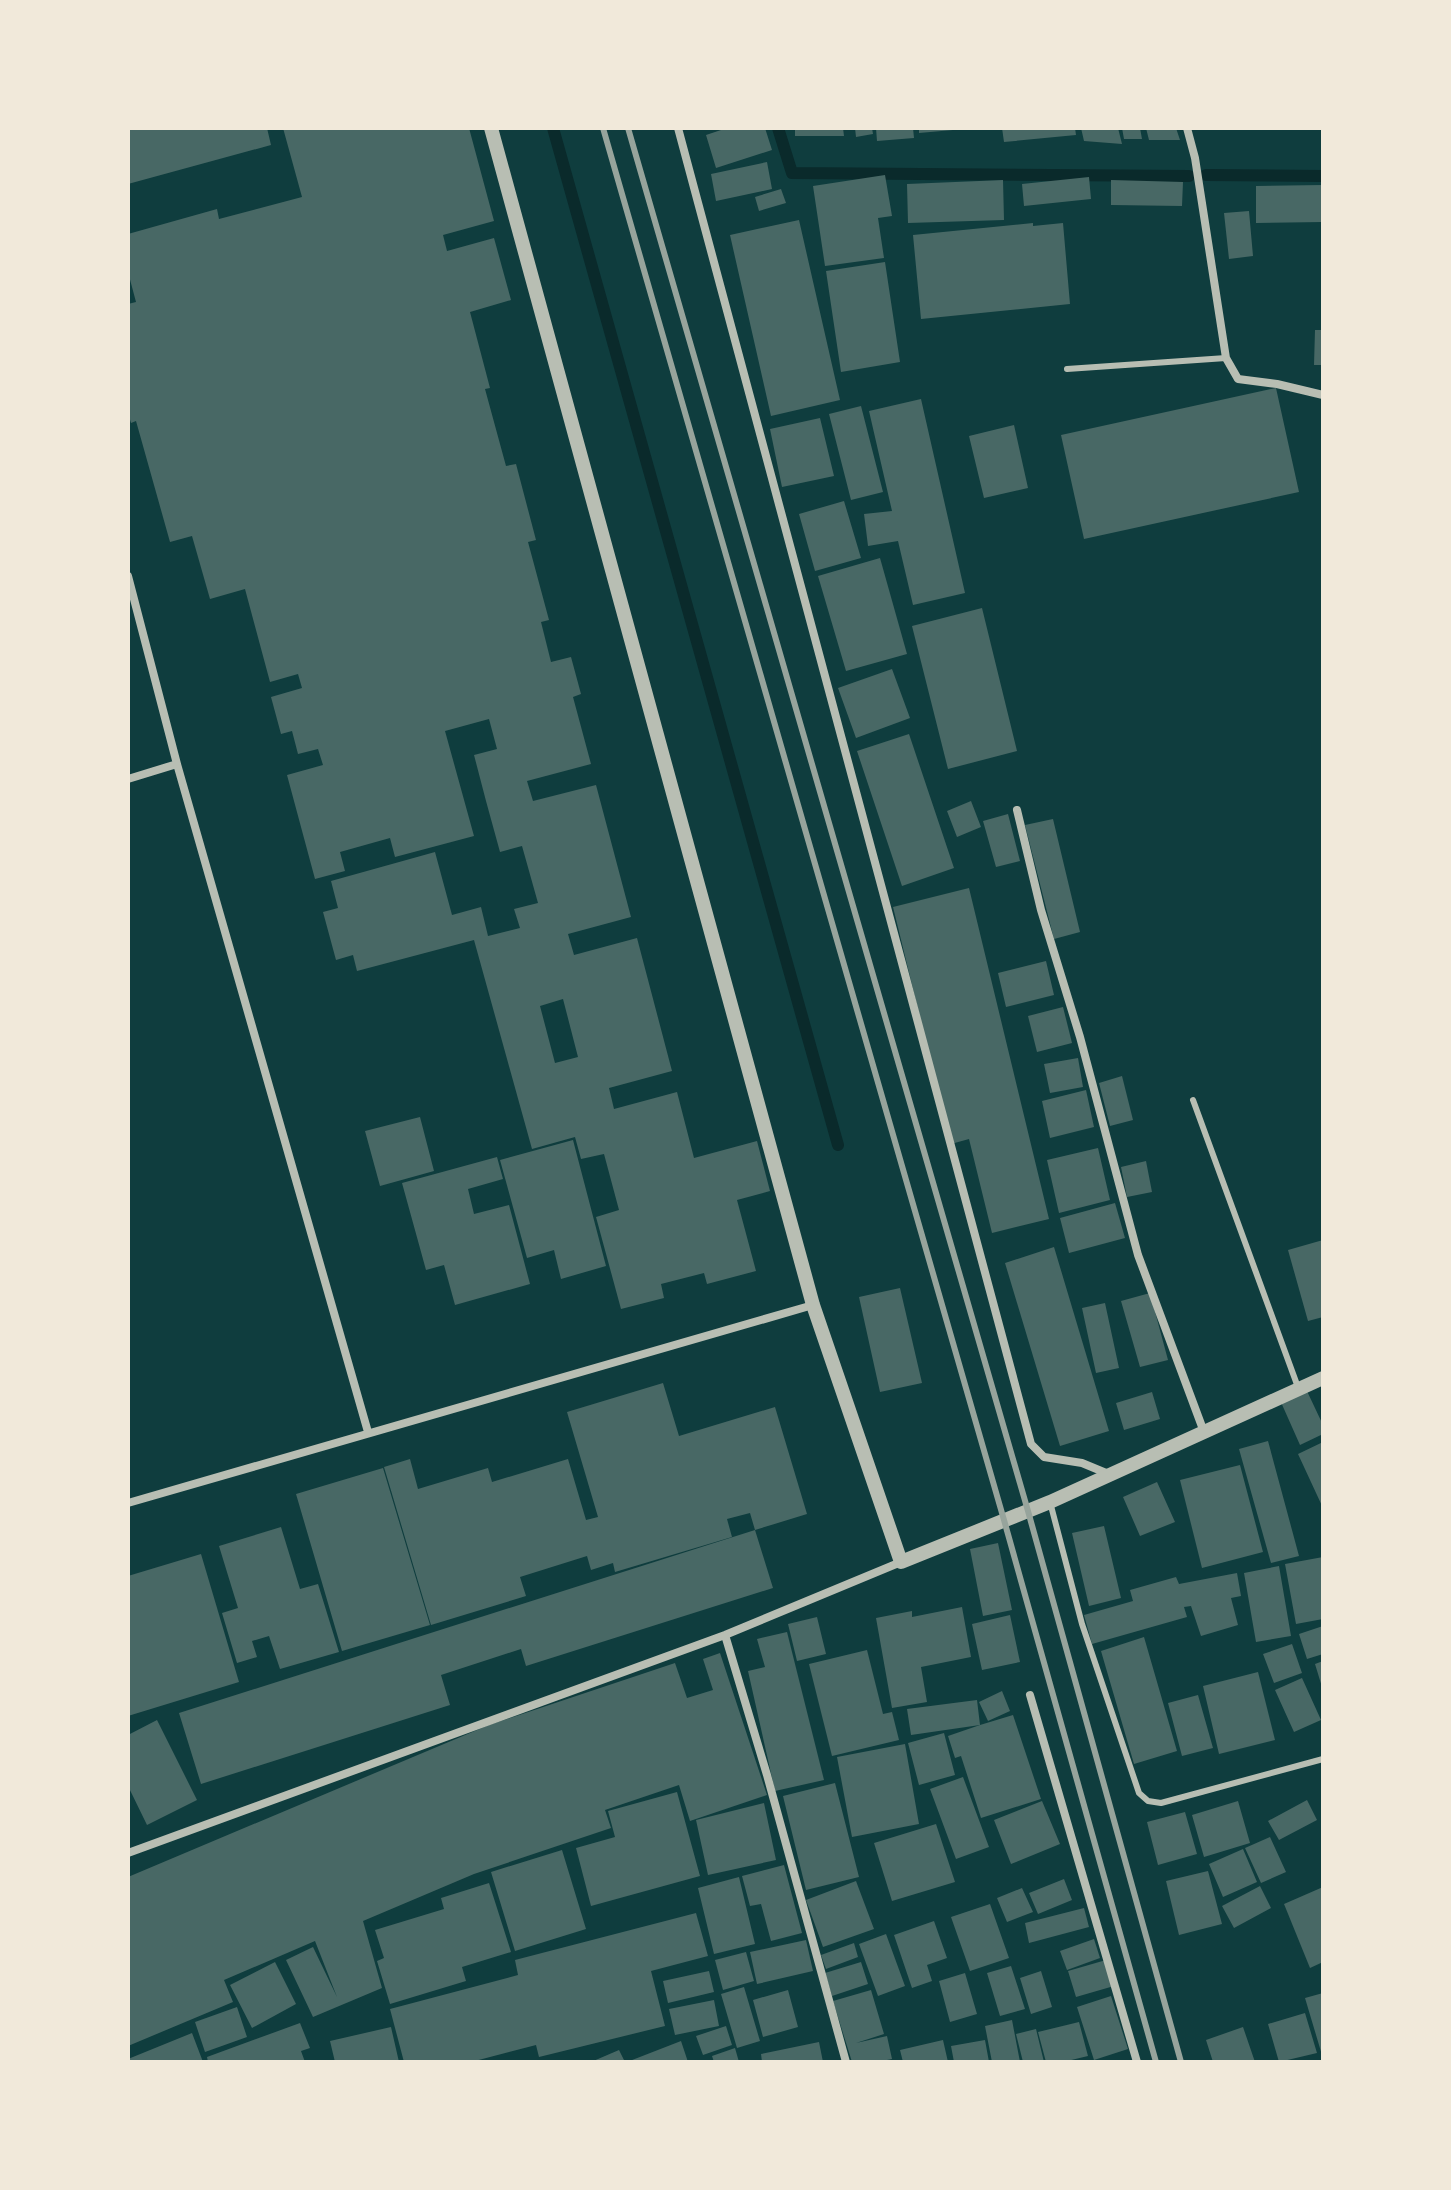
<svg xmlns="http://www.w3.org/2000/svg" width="1451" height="2190" viewBox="0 0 1451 2190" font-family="'Source Sans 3',sans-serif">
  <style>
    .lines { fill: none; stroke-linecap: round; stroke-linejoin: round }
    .stream { stroke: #0a2a2b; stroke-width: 12 }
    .building { fill: #486865; fill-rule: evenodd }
    .service { stroke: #b8beb3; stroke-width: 6 }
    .minor { stroke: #b8beb3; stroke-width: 8 }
    .tertiary { stroke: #b8beb3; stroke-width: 14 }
    .rail { stroke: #97a49c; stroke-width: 6 }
  </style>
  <rect width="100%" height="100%" fill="#0f3d3e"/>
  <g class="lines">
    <path class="stream" d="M553,128L838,1145
      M778,128L792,173L1189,176
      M1206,175L1323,176"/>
  </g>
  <path class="building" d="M128,128H267L271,145L128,184Z
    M283,128H469L494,221L443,235L447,251L494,238L511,300L470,312L490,388L485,389L506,466L516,464L536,540L528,542L549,620L541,622L551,662L571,657L581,694L573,697L591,764L527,781L533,801L596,785L631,917L568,934L574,955L637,938L672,1071L609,1088L614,1109L677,1092L694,1158L757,1141L770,1191L737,1200L756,1271L707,1284L704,1273L661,1284L664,1298L621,1309L596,1217L619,1210L604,1154L581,1159L575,1137L532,1149L474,940L357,971L353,955L336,960L323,912L338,908L331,881L435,852L452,915L481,907L488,936L520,928L514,909L538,903L522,846L500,852L486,801L474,755L497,749L489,719L445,731L474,836L395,857L390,838L340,852L345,871L315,879L287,775L323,765L318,749L298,754L292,731L281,734L271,697L302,688L298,674L270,682L245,589L210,599L192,536L170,542L136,421L131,423L128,413V304L136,302L128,272V234L217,209L219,219L302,197ZM563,999L578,1057L555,1063L540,1006Z
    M727,128H765L772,150L716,168L706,135Z
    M795,128H843L844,136H795Z
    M855,128H872L873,134L856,137Z
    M876,128H913L914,138L877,141Z
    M919,128H953V130L919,133Z
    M1002,128H1075L1076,135L1004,142Z
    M1081,128H1118L1122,144L1084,141Z
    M1122,128H1140L1142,139H1124Z
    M1146,128H1176L1180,140H1149Z
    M767,162L772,189L716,201L711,174Z
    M885,175L892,216L878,218L884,258L825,266L813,186Z
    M1089,177L1091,199L1024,206L1022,184Z
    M1003,180L1004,220L908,223L907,184Z
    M1111,180L1183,182L1182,206L1111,205Z
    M1323,185V222L1256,223V186Z
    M781,189L786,203L759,211L755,197Z
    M1249,211L1253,256L1229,259L1224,213Z
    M799,220L840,400L771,416L730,235Z
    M1033,223V226L1063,223L1070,304L921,319L913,235Z
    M885,262L900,362L841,372L826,271Z
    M1315,330H1323V365H1314Z
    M1276,388L1299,492L1084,539L1061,435Z
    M921,399L965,593L913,605L898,541L868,546L864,514L892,511L869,411Z
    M861,406L883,492L851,500L829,414Z
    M820,418L834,476L782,487L770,429Z
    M1014,425L1028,488L984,498L969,436Z
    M844,501L861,558L815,571L799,514Z
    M880,558L907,654L846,671L818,576Z
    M982,608L1017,751L948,769L912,626Z
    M892,669L910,718L856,738L838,688Z
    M909,734L954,868L902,886L857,751Z
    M971,801L981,827L957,837L947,811Z
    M1008,814L1020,861L996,867L983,821Z
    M1053,819L1080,932L1054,939L1025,825Z
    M969,888L1049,1219L992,1233L969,1139L951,1144L893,907Z
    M1046,961L1054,995L1006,1007L998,973Z
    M1063,1007L1072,1043L1037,1052L1028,1016Z
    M1078,1058L1083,1087L1050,1093L1044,1064Z
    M1122,1076L1133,1120L1110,1126L1099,1083Z
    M1086,1090L1094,1127L1050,1138L1042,1101Z
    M420,1117L434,1171L380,1186L365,1131Z
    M573,1140L606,1266L561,1279L554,1250L527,1258L500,1160Z
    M1098,1148L1110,1200L1059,1213L1047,1160Z
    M497,1157L503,1179L468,1189L474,1214L509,1205L530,1284L455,1305L444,1265L426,1270L402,1183Z
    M1146,1161L1152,1192L1127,1197L1121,1167Z
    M1115,1203L1125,1238L1069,1253L1060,1218Z
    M1323,1240V1317L1308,1321L1288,1250Z
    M1054,1247L1109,1431L1060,1446L1005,1263Z
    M900,1288L922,1383L880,1392L859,1297Z
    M1150,1293L1168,1360L1140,1367L1121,1301Z
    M1105,1303L1119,1368L1096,1373L1082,1308Z
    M663,1383L679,1436L775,1407L807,1514L755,1530L750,1513L727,1519L732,1537L615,1572L613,1563L591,1570L587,1556L520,1577L526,1596L431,1625L384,1467L410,1459L418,1489L488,1468L492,1482L568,1459L586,1520L598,1517L567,1412Z
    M1306,1389L1323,1425V1434L1300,1445L1280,1400Z
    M1152,1392L1160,1419L1124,1430L1116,1403Z
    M1268,1441L1299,1556L1271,1563L1239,1449Z
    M1323,1442V1508L1298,1454Z
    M1240,1465L1263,1552L1202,1568L1180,1480Z
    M383,1468L430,1625L342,1651L296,1494Z
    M1157,1482L1175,1522L1140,1536L1123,1497Z
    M1104,1526L1121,1598L1089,1606L1072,1533Z
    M281,1527L300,1589L318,1584L339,1652L280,1669L269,1636L252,1641L257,1657L237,1663L222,1613L238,1608L219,1546Z
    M755,1530L773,1588L526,1666L521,1649L441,1675L450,1705L201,1784L179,1713Z
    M998,1543L1012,1610L983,1616L970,1549Z
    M201,1554L239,1682L128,1716V1576Z
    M1323,1557V1619L1296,1624L1285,1564Z
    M1279,1566L1291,1636L1256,1642L1244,1573Z
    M1237,1573L1241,1596L1231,1598L1238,1625L1201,1636L1191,1606L1184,1607L1187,1617L1092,1644L1084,1615L1133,1601L1130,1590L1176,1577L1179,1584Z
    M962,1607L971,1657L921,1667L927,1702L892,1708L876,1618L912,1611V1617Z
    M1010,1615L1020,1662L982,1670L972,1624Z
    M817,1617L826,1654L797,1661L788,1624Z
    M1323,1626V1654L1307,1659L1299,1634Z
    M787,1632L824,1780L775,1791L748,1671L765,1667L757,1639Z
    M1144,1637L1177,1751L1134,1764L1101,1651Z
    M1292,1644L1302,1673L1274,1683L1263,1654Z
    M867,1650L883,1714L892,1712L899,1740L832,1756L809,1664Z
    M720,1653L767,1795L690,1821L679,1785L605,1810L611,1828L474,1874L363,1921L382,1988L313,2017L286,1960L313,1947L337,1997L315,1941L224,1980L233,2002L128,2046V1877L489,1725L675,1663L687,1698L713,1690L703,1659Z
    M1323,1661V1687H1322L1315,1664Z
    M1258,1672L1275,1740L1219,1754L1203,1686Z
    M1302,1678L1321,1720L1294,1732L1275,1690Z
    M1002,1691L1010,1711L988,1721L979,1702Z
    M1198,1695L1213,1748L1182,1756L1168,1703Z
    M977,1700L980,1725L1013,1715L1041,1799L981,1818L961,1756L955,1758L948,1736L980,1725L911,1735L907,1709Z
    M157,1720L197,1800L147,1825L128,1786V1735Z
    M944,1733L955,1775L919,1785L908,1743Z
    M905,1744L919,1824L852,1837L837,1757Z
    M963,1777L989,1847L956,1859L930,1789Z
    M835,1783L859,1877L806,1890L783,1796Z
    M677,1792L700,1876L591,1906L576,1848L615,1837L608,1811Z
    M1307,1800L1317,1820L1279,1840L1268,1821Z
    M1042,1801L1060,1844L1011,1864L994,1820Z
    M1238,1801L1250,1843L1204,1857L1192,1815Z
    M764,1803L776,1860L708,1875L696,1820Z
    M1185,1812L1197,1854L1158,1865L1147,1822Z
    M936,1824L955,1882L892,1901L874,1843Z
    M1270,1837L1286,1872L1261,1883L1245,1848Z
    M1243,1849L1257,1882L1223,1897L1209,1864Z
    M562,1850L586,1929L515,1951L491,1872Z
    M784,1865L802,1933L771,1941L761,1904L750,1906L742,1876Z
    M1208,1871L1222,1924L1179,1935L1166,1881Z
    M739,1877L755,1944L714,1954L698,1888Z
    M1064,1879L1072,1900L1038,1914L1029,1893Z
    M856,1881L874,1929L823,1947L806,1900Z
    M489,1883L511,1952L462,1967L466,1981L390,2004L377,1961L384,1958L375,1930L444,1909L441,1898Z
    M1260,1886L1271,1908L1234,1928L1222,1906Z
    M1323,1887V1962L1310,1968L1284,1904Z
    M1022,1888L1033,1912L1007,1922L997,1898Z
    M990,1904L1009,1958L970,1971L951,1917Z
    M1084,1908L1089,1927L1029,1943L1025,1923Z
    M696,1913L708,1956L651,1971L665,2026L539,2057L536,2045L471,2062H404L390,2009L518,1975L515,1960Z
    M934,1921L947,1958L927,1965L932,1981L912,1988L894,1935Z
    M886,1934L905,1986L878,1996L859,1944Z
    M1094,1939L1100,1958L1067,1970L1060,1951Z
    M806,1940L813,1971L757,1984L750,1952Z
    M854,1943L858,1957L826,1969L821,1955Z
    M746,1952L754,1981L723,1990L715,1960Z
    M1106,1960L1114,1986L1076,1997L1068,1971Z
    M275,1962L296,2004L252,2028L230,1985Z
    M861,1962L868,1984L832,1996L825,1973Z
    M1011,1966L1025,2009L1000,2016L987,1973Z
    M709,1971L714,1992L668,2003L663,1981Z
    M1041,1971L1052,2007L1031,2014L1020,1978Z
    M965,1973L977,2014L950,2022L939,1981Z
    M744,1987L760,2041L737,2048L721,1994Z
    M788,1990L798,2027L763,2037L753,2000Z
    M871,1990L884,2034L856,2043L887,2036L892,2059L877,2062H852L833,2001Z
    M1323,1993V2055H1322L1305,1998Z
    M1111,1996L1128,2049L1094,2060L1077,2007Z
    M714,2000L719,2026L675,2035L669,2009Z
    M237,2007L247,2037L205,2052L195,2022Z
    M1305,2013L1317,2053L1279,2062L1268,2024Z
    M1012,2020L1020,2062H992L985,2026Z
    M1079,2022L1088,2056L1063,2062H1046L1038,2032Z
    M300,2023L310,2048L301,2051L305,2062H208L207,2057Z
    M726,2026L732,2045L703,2055L696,2036Z
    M391,2027L399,2062H335L330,2041Z
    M1243,2027L1255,2062H1213L1206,2040Z
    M1036,2029L1044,2062H1023L1016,2034Z
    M192,2033L203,2062H128V2059Z
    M943,2040L948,2062H903L900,2050Z
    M985,2040L989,2062H954L951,2046Z
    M681,2041L688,2062H627Z
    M819,2042L823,2062H762L761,2054Z
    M735,2048L739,2062H714L712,2056Z
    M619,2050L625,2062H591Z"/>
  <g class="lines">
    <path class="service" d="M1067,369L1226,358
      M1193,1100L1299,1390
      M1050,1502L1082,1624L1139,1793L1148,1801L1161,1803L1323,1759"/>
    <path class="minor" d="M678,128L1031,1444L1044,1457L1082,1463L1111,1475
      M1187,128L1195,158L1226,358L1238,379L1277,384L1323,395
      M128,576L177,764L368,1432
      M128,779L177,764
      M1017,810L1041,910L1080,1037L1138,1255L1204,1432
      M128,1503L813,1305
      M725,1635L767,1775L846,2062
      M1030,1695L1137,2062
      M128,1853L725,1635L901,1562"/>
    <path class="tertiary" d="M491,128L813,1305L901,1562L1050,1502L1323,1378"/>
    <path class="rail" d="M603,128L1004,1520L1156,2062
      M628,128L1028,1511L1181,2062"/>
  </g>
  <rect width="1451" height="2190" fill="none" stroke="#f1e9da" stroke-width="260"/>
</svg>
